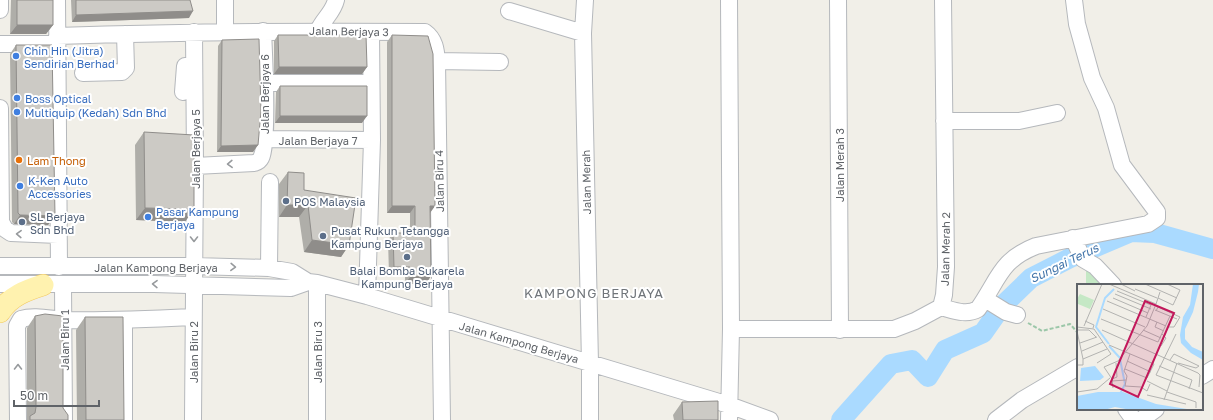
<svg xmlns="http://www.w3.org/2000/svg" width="1213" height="420" viewBox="0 0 1213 420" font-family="'Golos Text',sans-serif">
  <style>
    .green { fill: #c5e8c5 }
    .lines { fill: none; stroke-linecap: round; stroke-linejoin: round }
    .river { stroke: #aadaff; stroke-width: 20 }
    .minor-casing { stroke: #b5b8bc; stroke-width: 18 }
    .major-casing { stroke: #f2c960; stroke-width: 22 }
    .path { stroke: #9cc7a9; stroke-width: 2; stroke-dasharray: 4 2; stroke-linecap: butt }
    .minor { stroke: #fff; stroke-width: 16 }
    .major { stroke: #fff2af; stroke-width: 21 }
    .wall { fill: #afaea9 }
    .shaded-wall { fill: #8f8d8a }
    .building { fill: #cccac5; stroke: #8f8d8a }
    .oneway { stroke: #979a9d }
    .shop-dot { fill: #3f7fe0; stroke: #fff; stroke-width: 1.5 }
    .food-dot { fill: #e8710a; stroke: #fff; stroke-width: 1.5 }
    .service-dot { fill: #5c6f8a; stroke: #fff; stroke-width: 1.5 }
    .labels { text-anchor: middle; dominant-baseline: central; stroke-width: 4; stroke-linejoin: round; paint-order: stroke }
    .street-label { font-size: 11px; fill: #5f6368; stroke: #fff }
    .shop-label { font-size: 11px; fill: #366cbe; stroke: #fff; text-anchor: start }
    .food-label { font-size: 11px; fill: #c56008; stroke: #fff; text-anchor: start }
    .service-label { font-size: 11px; fill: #4e5e75; stroke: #fff; text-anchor: start }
    .water-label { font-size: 12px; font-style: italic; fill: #4174aa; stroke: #fff }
    .quarter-label { font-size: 13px; letter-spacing: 1px; fill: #70757a; stroke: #fff }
    .inset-river { fill: none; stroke: #aadaff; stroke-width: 2 }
    .inset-road { fill: none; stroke: #b3b3b1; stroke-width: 1 }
    .view { fill: #c2185b; fill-opacity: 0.15; stroke: #c2185b; stroke-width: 2 }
    .inset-edge { fill: none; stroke: #5f6368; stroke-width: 2 }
  </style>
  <rect width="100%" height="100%" fill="#f1efe8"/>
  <path class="green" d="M1086,267L1109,285H1086Z"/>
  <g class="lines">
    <path class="river" d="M841,420L891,364L912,360L928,377L945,350L983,333L1002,306L1031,278L1070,258L1131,232L1155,233L1213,249"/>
    <defs>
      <path id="minor" d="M57,0L59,267
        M225,0V31
        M585,0L583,33L590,363V420
        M729,0L731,329L729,420
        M838,0L840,330
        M0,10V0
        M509,11L583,33
        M318,31C323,19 333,13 336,0
        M57,36C180,32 302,31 425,32C435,39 436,50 437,61L442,420
        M0,44H57
        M437,61L500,62
        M83,73L122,72L126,68L125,34
        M264,83H371
        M183,92L185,66
        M0,108L1,222L5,229L11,233L58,235
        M944,121H1019L1057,113
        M264,139L372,140
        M195,166L254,163C257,162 259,162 261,158C269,144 264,53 263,31
        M1073,238L1083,259L1095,266L1113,285
        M0,266H194L269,268L292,272L308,282
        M269,268L270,182
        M0,284H154L291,288L308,282L317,283L367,296L729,405L770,420
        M63,285L64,420
        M367,296L372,140L371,32
        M985,299L1006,312L1017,315
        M941,307C953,310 966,316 978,309C999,279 1000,260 1036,246L1148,224L1157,218V212L1122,165L1106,108L1092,78L1077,24L1074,0
        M124,320V420
        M731,329H894L915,321L941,307L944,295L946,267L943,0
        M1202,376L1213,369
        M1126,409L1134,420
        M18,420L17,326L21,319C34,315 50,319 64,320C107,321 150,319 193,317
        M193,420L195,166L194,32
        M317,420V283
        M996,420L1022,400L1078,367
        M1141,420L1156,409"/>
      <path id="major" d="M0,312C10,296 27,290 43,285"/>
    </defs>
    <use href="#minor" class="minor-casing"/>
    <use href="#major" class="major-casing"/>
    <path class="path" d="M1028,323L1042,331L1070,324L1078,333"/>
    <use href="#minor" class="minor"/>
    <use href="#major" class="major"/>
  </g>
  <path class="wall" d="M11,0H53V25L46,34H10Z
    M71,0H190L189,18L72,22Z
    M278,35L367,67L362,74H274V41Z
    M392,35L435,206L430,212L426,284H405V274H389L388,240L393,233H407L410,229V213H387V42Z
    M222,40L258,145L253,152H217L218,46Z
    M16,45L55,216L48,225L14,224L12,222L10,54Z
    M280,86L362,123H275L276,92Z
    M144,132L185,222L136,220L135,145Z
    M288,172L349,245L341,257L304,252L299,217H279V184Z
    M35,316L63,408L68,420H27V328Z
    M85,317L124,420H77L76,330Z
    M682,402L718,420H674L673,415Z"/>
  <path class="shaded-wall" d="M193,11L189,18L72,22L76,15Z
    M17,25H53L46,34H10Z
    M279,67H367L362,74H274Z
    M280,116H367L362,123H275Z
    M258,145L253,152H217L221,146Z
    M287,205H308L299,217H279Z
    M392,206H415L410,213H387Z
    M430,206H435L430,213Z
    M145,208L194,209L185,222L136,220Z
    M20,215L55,216L48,225L14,224Z
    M312,240L349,245L341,257L304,252Z
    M394,267H410L405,274H389Z
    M431,276L426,284H405L410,277Z"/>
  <path class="building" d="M17,0H53V25H17Z
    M76,0H190L193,11L76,15Z
    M278,35H366L367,67H279Z
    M392,35L428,36L433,54L435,206H430L431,276L410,277V267H394L393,233H409L410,229H415V206H392Z
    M259,39L261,111L258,145L221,146L222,40Z
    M16,45H52L55,216L20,215L18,213Z
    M280,86H367V116H280Z
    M144,132L194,135V209L145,208Z
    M288,172L304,173V190L356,198L349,245L312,240L308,205H287Z
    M45,314L63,316V408L68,415V420H30V416L35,413L36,407L35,316Z
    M85,317H123L124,420H86Z
    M718,401V420H683L682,402Z"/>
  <defs><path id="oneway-chevron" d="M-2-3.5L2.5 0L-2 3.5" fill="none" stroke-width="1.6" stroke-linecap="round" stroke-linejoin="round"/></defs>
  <g class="oneway">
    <use href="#oneway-chevron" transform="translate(230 164) rotate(178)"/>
    <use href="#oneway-chevron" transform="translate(19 234) rotate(-178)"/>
    <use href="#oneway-chevron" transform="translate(194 239) rotate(90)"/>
    <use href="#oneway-chevron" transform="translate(233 267) rotate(2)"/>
    <use href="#oneway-chevron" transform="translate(155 284) rotate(-179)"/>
    <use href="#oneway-chevron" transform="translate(18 367) rotate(-90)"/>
  </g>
  <g class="shop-dot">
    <circle cx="16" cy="56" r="4"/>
    <circle cx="17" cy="98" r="4"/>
    <circle cx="17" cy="112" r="4"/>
    <circle cx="20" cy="186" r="4"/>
    <circle cx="148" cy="217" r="4"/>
  </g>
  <circle class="food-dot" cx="19" cy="160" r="4"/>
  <g class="service-dot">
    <circle cx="286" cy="201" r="4"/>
    <circle cx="22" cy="222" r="4"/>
    <circle cx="323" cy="236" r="4"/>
    <circle cx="407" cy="257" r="4"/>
  </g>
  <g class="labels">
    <g class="street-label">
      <text transform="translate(349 31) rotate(1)">Jalan Berjaya 3</text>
      <text transform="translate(264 94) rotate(-90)">Jalan Berjaya 6</text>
      <text x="318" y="140">Jalan Berjaya 7</text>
      <text transform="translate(195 149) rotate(-90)">Jalan Berjaya 5</text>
      <text transform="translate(839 165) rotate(-90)">Jalan Merah 3</text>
      <text transform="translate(439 181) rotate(-91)">Jalan Biru 4</text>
      <text transform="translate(586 182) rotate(-91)">Jalan Merah</text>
      <text transform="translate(945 249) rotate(-89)">Jalan Merah 2</text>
      <text x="156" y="267">Jalan Kampong Berjaya</text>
      <text transform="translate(64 340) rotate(-90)">Jalan Biru 1</text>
      <text transform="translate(519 342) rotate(16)">Jalan Kampong Berjaya</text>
      <text transform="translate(193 352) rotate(-90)">Jalan Biru 2</text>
      <text transform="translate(317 352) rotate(-90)">Jalan Biru 3</text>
    </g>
    <g class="shop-label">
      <text x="24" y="50">Chin Hin (Jitra)<tspan x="24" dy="13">Sendirian Berhad</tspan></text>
      <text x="25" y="98">Boss Optical</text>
      <text x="25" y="112">Multiquip (Kedah) Sdn Bhd</text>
      <text x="28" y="180">K-Ken Auto<tspan x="28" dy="13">Accessories</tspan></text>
      <text x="156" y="211">Pasar Kampung<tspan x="156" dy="13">Berjaya</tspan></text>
    </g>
    <g class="food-label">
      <text x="27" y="160">Lam Thong</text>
    </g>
    <g class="service-label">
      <text x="294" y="201">POS Malaysia</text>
      <text x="30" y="216">SL Berjaya<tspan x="30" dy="13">Sdn Bhd</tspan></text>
      <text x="331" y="230">Pusat Rukun Tetangga<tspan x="331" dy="13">Kampung Berjaya</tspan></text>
      <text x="407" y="270" text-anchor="middle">Balai Bomba Sukarela<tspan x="407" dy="13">Kampung Berjaya</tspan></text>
    </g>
    <g class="water-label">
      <text transform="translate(1064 263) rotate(-26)">Sungai Terus</text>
    </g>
    <g class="quarter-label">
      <text x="594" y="293">KAMPONG BERJAYA</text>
    </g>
  </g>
  <g transform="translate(1077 284)">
    <rect width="126" height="126" fill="#f1efe8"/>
    <path d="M3,10L17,16L13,25L1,20L0,15Z" fill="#c5e8c5"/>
    <path d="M116,0H122L121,8L116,28L108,45V55L115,63L126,68V76L114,69L104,59L103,51L106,33L113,21ZM18,82L27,93L23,96L3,97L4,84ZM21,108H46L79,120L116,126H54L38,123L27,126H0V112Z" fill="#aadaff"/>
    <path class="inset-river" d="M32,60L19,43L28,14L37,5M32,62L43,74M43,110L48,100L43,75"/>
    <path class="inset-road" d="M32,0L79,20L83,8M44,0L58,7M68,0L100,14M58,5L80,14M40,7L74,21L69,33M38,10L74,25M36,14L71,29M81,14L96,21L103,6L90,0M30,17L89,42M26,25L68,43M78,26L100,35M79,27L81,23L103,33L97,43H92M24,35L81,58L93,32M8,37L17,41L16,44M80,38L78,43L87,47M7,42L25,0M0,43L17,45L34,70L20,79M0,46H12L19,53M25,46L121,89L123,91L122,103M66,46L84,54M0,47L6,75V81H0M99,50L79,91L126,109M3,59L20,53M32,61L77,80L70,94L48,85M84,62L89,54L85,50M5,67L26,58M53,70L47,87L50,92L48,102L64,103L70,107L73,100M6,75L30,65M93,76L97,70L122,82L119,84L101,79M50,77L74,88M82,82L115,96L112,105M35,95L40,93L39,79M35,97L49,96M70,97L90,107M36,104L35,95L27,83L41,77L70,42L79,20M0,108L20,105L33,94M90,108L119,118V124M70,111L109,120M87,116L100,79"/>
    <path class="view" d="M68,17L97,29L61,113L33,100Z"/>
    <rect width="126" height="126" class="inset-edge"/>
  </g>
  <path d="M14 400v6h85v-6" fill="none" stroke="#5f6368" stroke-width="2"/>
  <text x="20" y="400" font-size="12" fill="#5f6368" stroke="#ffffff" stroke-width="3" paint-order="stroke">50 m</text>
</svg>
